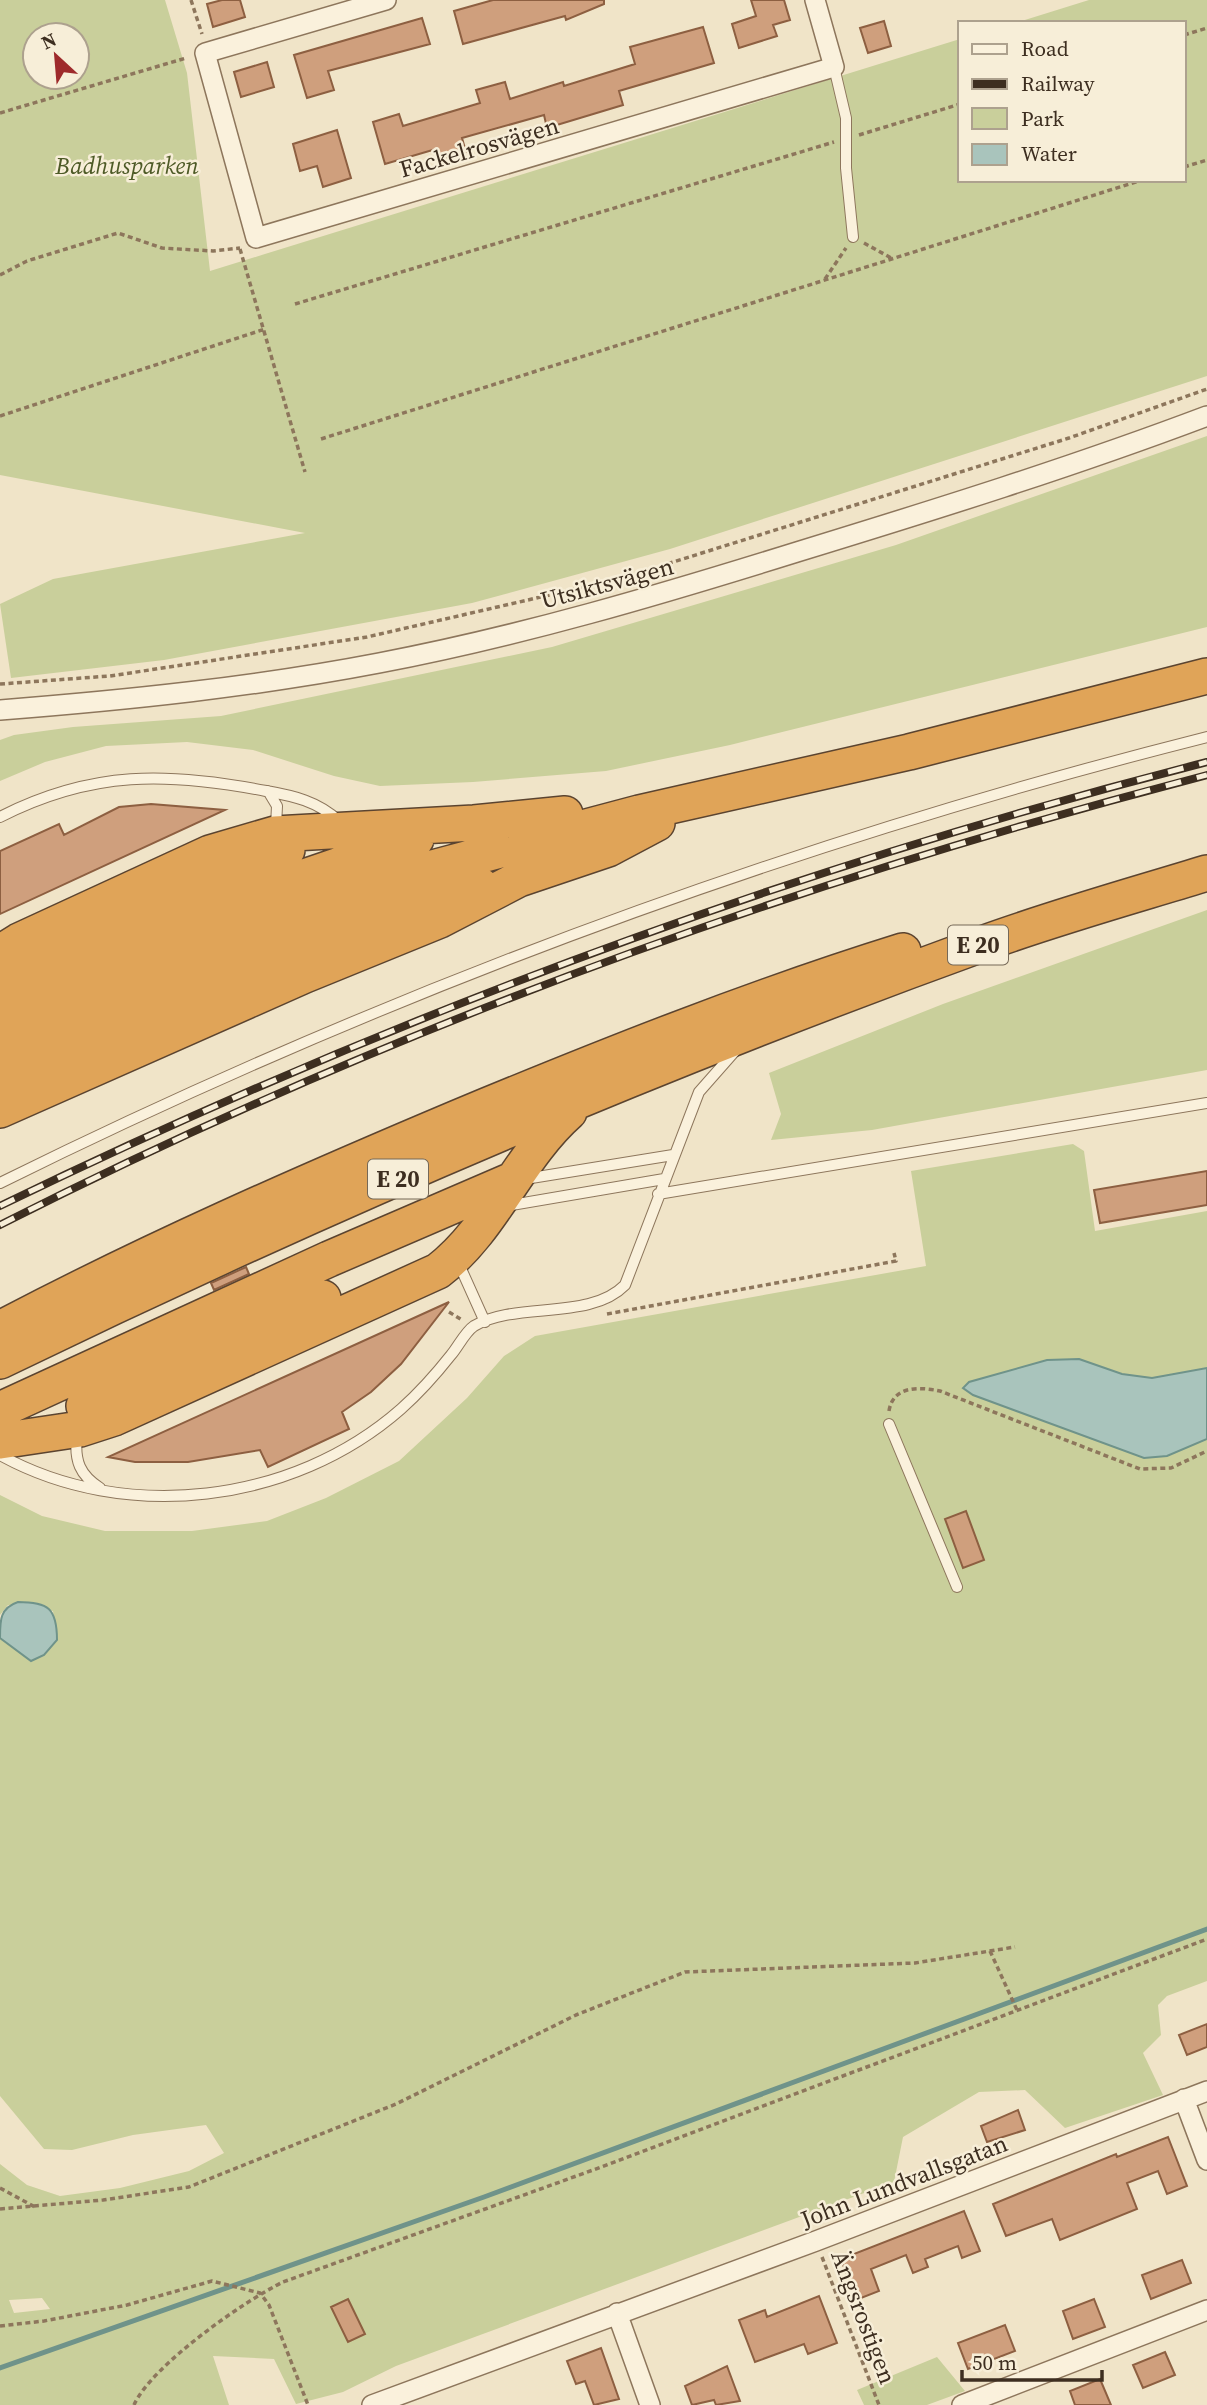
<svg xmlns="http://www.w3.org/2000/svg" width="1207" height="2405" viewBox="0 0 1207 2405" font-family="'Source Serif 4',serif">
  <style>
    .green { fill: #c9cf9b; fill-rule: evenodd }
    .water { fill: #a9c4bc; stroke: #6f938a; stroke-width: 2 }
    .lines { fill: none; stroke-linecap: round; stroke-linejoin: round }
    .stream { stroke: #6f938a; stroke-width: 5 }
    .building { fill: #cf9f7d; stroke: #8d5f41; stroke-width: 2 }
    .lane-casing { stroke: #8d765c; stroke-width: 12 }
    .street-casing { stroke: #8d765c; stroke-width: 22 }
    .highway-casing { stroke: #5b4430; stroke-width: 38 }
    .path { stroke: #8d765c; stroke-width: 3.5; stroke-dasharray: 5 3.5; stroke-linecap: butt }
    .lane { stroke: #faf1dc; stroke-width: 10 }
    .street { stroke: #faf1dc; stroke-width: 19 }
    .highway { stroke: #e0a458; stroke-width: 35 }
    .rail-casing { stroke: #3d2e20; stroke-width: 8 }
    .rail { stroke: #f7eed8; stroke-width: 5; stroke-dasharray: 16; stroke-linecap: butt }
    .labels { text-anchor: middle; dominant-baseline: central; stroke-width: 5; stroke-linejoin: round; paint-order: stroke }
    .shield { fill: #f7eed8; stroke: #756857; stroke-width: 2 }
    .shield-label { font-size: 23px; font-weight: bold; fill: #3d2e20 }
    .street-label { font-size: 24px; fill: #3d2e20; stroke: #f7eed8 }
    .park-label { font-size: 24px; font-style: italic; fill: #4d5a26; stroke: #f7eed8 }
  </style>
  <rect width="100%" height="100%" fill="#f0e4c8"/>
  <path class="green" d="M0,0H165L187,73L210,271L960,39V180H1184V23H1015L1089,0H1207V376L670,549L472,603L164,660L11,678L0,604L53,579L305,533L0,475ZM35,35H77V77H35Z
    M1207,436V627L730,745L606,771L473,782L380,786L334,776L253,750L187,742L106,746L45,762L0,781V740L14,735L73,727L221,716L552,647L896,545Z
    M1207,910V1070L872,1130L771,1140L781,1114L769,1073L943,1004Z
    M1073,1144L1084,1151L1095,1231L1207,1211V1368L1152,1378L1122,1374L1079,1359L1047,1360L969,1382L963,1388L973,1395L1144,1458L1167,1456L1207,1439V1981L1167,1996L1158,2005L1161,2035L1143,2053L1163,2095L1065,2128L1025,2090L979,2092L903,2137L894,2182L396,2366L343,2392L296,2404L274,2359L213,2356L229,2405H0V2164L27,2185L60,2196L120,2188L189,2171L224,2153L206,2125L133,2135L72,2150L44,2149L0,2096V1638L57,1640L53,1611L8,1605L0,1615V1495L42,1516L105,1531H192L267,1521L326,1498L399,1461L467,1398L504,1356L535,1336L926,1266L911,1171ZM42,2298L50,2309L14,2313L9,2300Z
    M937,2357L965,2391L927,2405H864L857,2390Z"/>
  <path class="water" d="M1079,1359L1122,1374L1152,1378L1207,1368V1439L1167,1456L1144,1458L973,1395L963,1388L969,1382L1047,1360Z
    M18,1602C48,1602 57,1608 57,1640L44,1655L31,1661L0,1638C0,1620 0,1608 18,1602Z"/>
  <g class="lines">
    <path class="stream" d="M0,2368L484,2197L1207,1929"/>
  </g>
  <path class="building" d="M222,0H240L245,17L213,27L207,4Z
    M493,0H604V4L566,20L565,16L463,44L454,11Z
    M751,0H784L790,20L773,25L777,36L739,48L732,24L756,16Z
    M422,18L430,44L328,71L334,90L307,98L294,55Z
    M884,21L891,46L868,53L860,28Z
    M703,27L714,63L619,91L623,105L547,128L544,115L462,138L466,152L439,160L436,149L385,164L373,122L399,114L403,126L480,103L476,90L505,82L510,99L563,82L564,86L635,64L630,47Z
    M267,62L274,87L241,97L234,72Z
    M337,130L351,178L323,187L317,166L300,171L293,144Z
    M151,804L225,810L0,914V851L59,824L64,835L119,807Z
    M1207,1171V1205L1100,1223L1094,1190Z
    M246,1267L249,1274L214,1290L211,1283Z
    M449,1302L401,1364L371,1392L342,1412L349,1429L268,1467L260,1450L188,1462H135L108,1457Z
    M966,1511L984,1560L963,1568L945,1519Z
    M1207,2024V2047L1187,2055L1179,2035Z
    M1018,2110L1025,2130L987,2142L981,2126Z
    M1168,2137L1187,2186L1167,2194L1158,2171L1127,2183L1137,2209L1060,2240L1052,2219L1006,2236L993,2204L1116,2154L1117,2157Z
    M964,2211L980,2251L962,2258L958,2246L925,2259L928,2267L913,2273L906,2255L871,2269L879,2291L856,2300L841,2259Z
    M1182,2260L1191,2283L1151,2299L1142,2275Z
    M819,2296L837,2343L808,2354L804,2344L755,2362L739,2320L765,2310L767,2317Z
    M348,2299L365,2334L348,2342L331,2307Z
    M1094,2299L1105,2327L1073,2339L1063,2311Z
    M1005,2325L1015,2351L968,2369L958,2343Z
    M601,2348L619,2399L594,2405L585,2381L576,2384L567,2361Z
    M1165,2352L1175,2375L1143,2388L1133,2365Z
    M727,2366L740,2401L716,2405L714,2400L692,2405L685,2386Z
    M1100,2379L1111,2405H1075L1070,2391Z"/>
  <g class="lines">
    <defs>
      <path id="lane" d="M834,67L846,118V168L853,237
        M268,791L277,806L276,826
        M0,817C92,770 168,772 266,791C294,796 317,801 339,821
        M525,1179L673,1155
        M0,1183C384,993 791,842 1207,737
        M658,1194L1207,1103
        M506,1206L664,1179
        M458,1262L485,1322
        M889,1424L957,1587
        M77,1436C74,1461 80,1475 100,1488
        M0,1455C125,1524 293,1504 401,1409C419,1393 436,1374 451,1355C458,1347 465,1332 474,1326C516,1301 590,1321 625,1285L699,1092L736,1050"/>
      <path id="street" d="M386,0L205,53L256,238L834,67L815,0
        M0,710C127,700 254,687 379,663C521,636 659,595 797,552C934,510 1072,467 1207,416
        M1184,2099L1207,2160
        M617,2313L650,2405
        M372,2405L816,2241L1207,2091
        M962,2405L1207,2310"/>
      <path id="highway" d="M0,953L19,941L210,853L275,834L474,823L565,814
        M0,978L221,877L287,850
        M0,1012L269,889L416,839
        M0,1048L247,933L384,881L639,813L909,752L1207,676
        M0,1084C69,1046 140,1015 211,983C298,944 388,903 481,886
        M0,1110L305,975L440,920L519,879L608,849L657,823
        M0,1329C148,1251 303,1183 457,1118C604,1057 752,998 903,951
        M0,1361C319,1206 648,1065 982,944C1056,917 1132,896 1207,873
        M84,1406L323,1298
        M0,1410L329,1259L510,1181
        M0,1441L80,1429L114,1418L438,1271C493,1229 517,1158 569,1112"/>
    </defs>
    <use href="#lane" class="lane-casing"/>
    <use href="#street" class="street-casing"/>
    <use href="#highway" class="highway-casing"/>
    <path class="path" d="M191,0L202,34
      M1184,35L1207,28
      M0,113L186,58
      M859,135L960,104
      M1184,167L1207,160
      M864,243L893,259
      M240,249L305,472
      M0,275L27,261L118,233L162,248L213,251L240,248
      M825,279L846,248
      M295,304L834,142
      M0,416L265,329
      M321,439L1142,180
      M0,684L110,676L367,637L619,579L1069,438L1207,389
      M449,1312L462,1320
      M607,1314L896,1261L894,1253
      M889,1411C893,1385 920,1387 940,1391L1140,1469L1171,1468L1207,1451
      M990,1951L1017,2010
      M0,2188L35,2207
      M0,2209L103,2200L189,2187L396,2104L576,2015L685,1972L915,1963L1015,1947
      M822,2257L879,2405
      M0,2326L44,2321L127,2305L212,2281L260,2293L269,2305L308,2405
      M134,2405C151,2366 244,2301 283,2282L593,2170L1207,1939"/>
    <use href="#lane" class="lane"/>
    <use href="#street" class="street"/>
    <use href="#highway" class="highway"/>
    <defs>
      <path id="rail" d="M0,1206C387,1018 790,868 1207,762
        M0,1225C384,1030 790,883 1207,775"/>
    </defs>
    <use href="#rail" class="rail-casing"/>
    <use href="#rail" class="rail"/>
  </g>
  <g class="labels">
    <g class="shield">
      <rect x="948" y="925.5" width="60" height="39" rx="5"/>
      <rect x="368" y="1159.5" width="60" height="39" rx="5"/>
    </g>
    <g class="shield-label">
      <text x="978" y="945">E 20</text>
      <text x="398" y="1179">E 20</text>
    </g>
    <g class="street-label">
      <text transform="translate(479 147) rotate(-16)">Fackelrosvägen</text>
      <text transform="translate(607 583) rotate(-15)">Utsiktsvägen</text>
      <text transform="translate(904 2181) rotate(-21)">John Lundvallsgatan</text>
      <text transform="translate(864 2317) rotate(69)">Ängsrostigen</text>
    </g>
    <g class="park-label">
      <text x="127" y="165">Badhusparken</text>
    </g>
  </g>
  <rect x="958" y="21" width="228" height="161" fill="#f7eed8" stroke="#ada18e" stroke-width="2"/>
  <rect x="972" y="44" width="35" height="10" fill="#faf1dc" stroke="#ada18e" stroke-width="2"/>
  <text x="1021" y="56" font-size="21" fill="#3d2e20">Road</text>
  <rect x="972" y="79" width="35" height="10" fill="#3d2e20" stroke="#ada18e" stroke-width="2"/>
  <text x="1021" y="91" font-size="21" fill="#3d2e20">Railway</text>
  <rect x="972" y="108" width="35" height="21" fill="#c9cf9b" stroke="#ada18e" stroke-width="2"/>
  <text x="1021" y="126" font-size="21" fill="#3d2e20">Park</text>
  <rect x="972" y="144" width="35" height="21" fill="#a9c4bc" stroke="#ada18e" stroke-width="2"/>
  <text x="1021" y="161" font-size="21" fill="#3d2e20">Water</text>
  <g transform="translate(56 56) rotate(334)"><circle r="33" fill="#f7eed8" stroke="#ada18e" stroke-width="2"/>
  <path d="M0-5L12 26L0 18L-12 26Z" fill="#9e2a2b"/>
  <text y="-10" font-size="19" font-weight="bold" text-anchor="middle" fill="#3d2e20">N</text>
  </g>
  <path d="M962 2370v10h140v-10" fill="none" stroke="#3d2e20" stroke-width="3.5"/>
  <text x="972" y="2370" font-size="21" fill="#3d2e20" stroke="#f7eed8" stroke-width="5" paint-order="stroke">50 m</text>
</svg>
